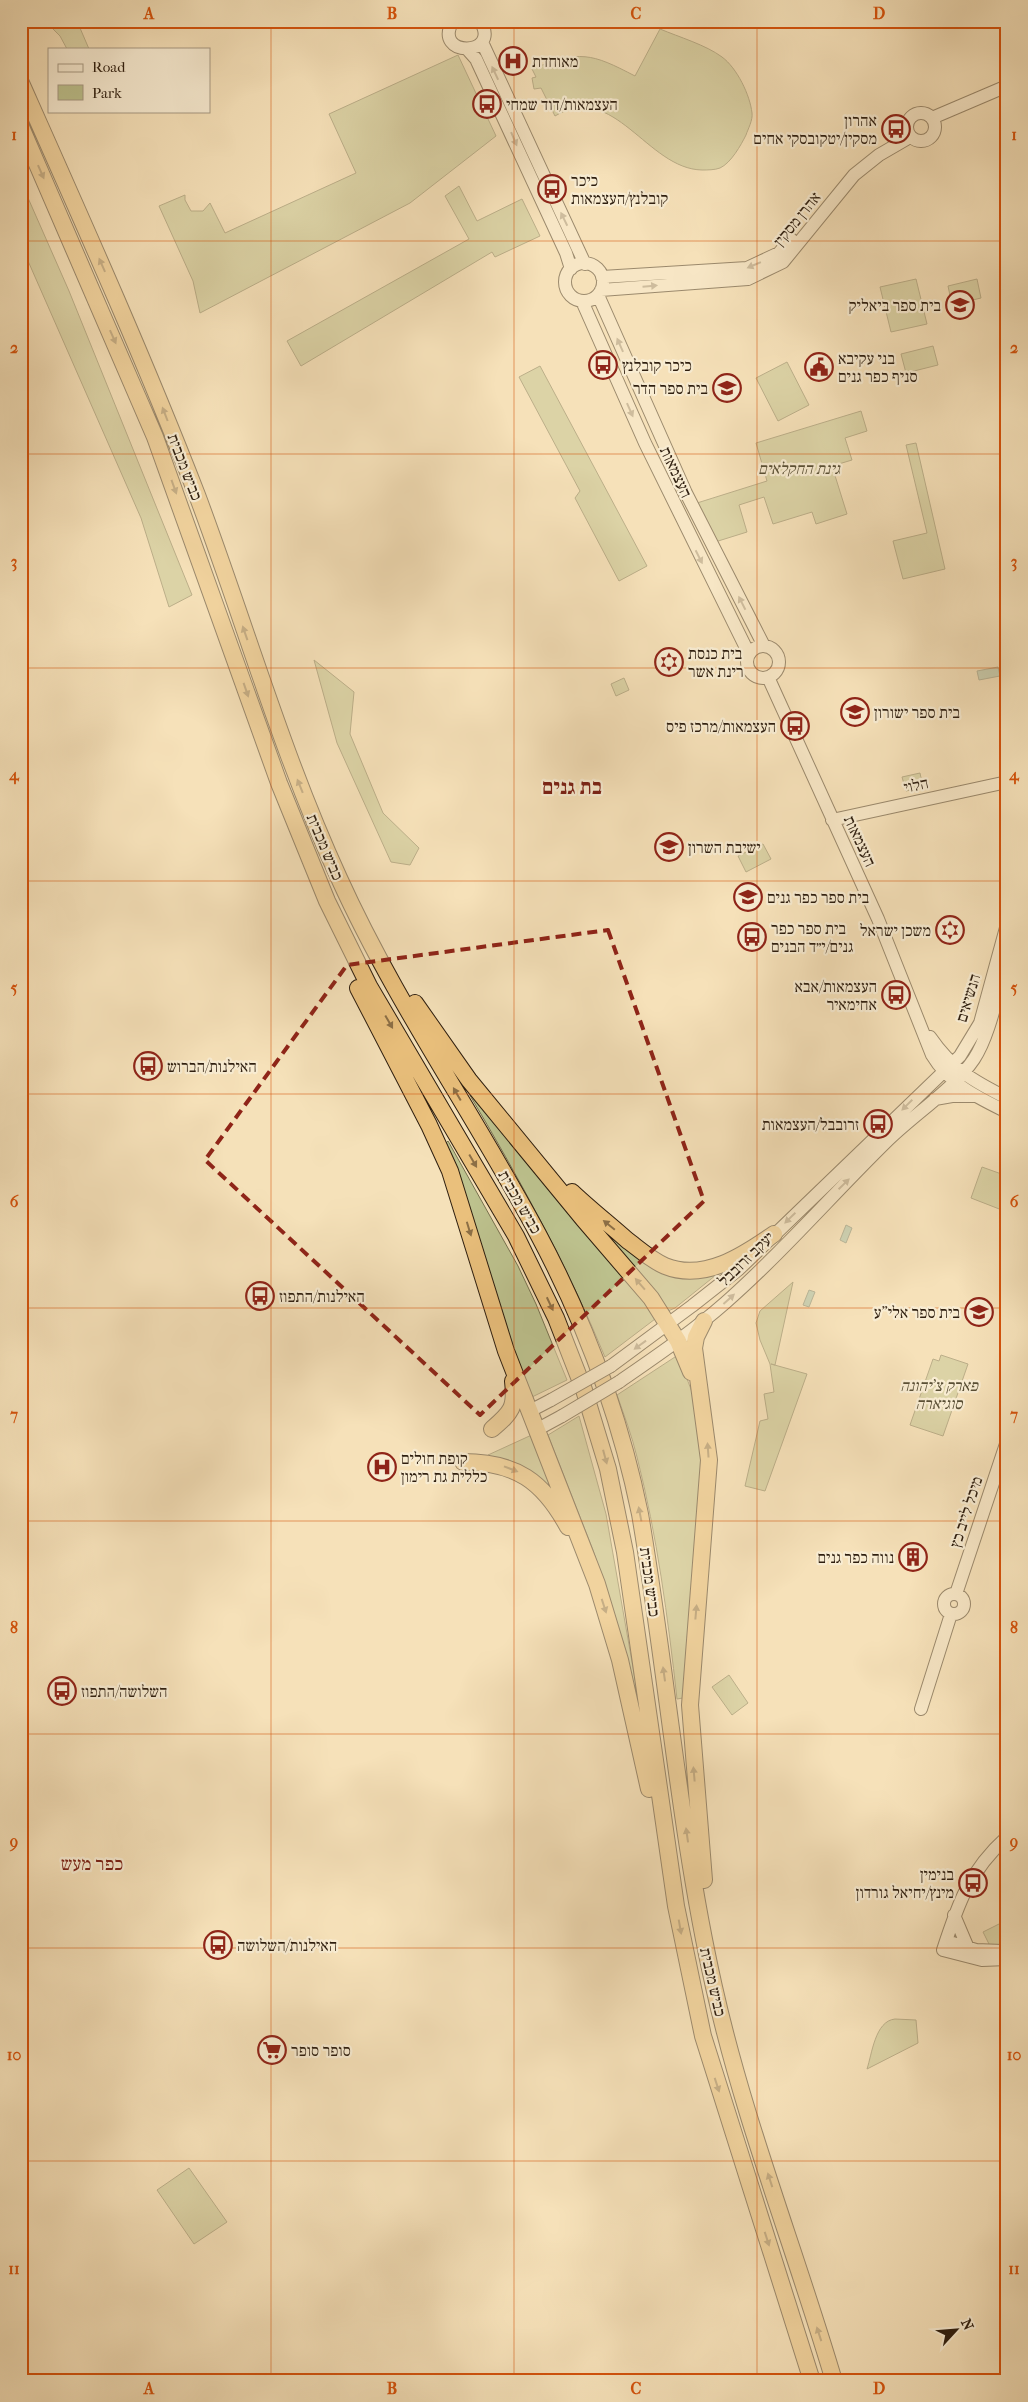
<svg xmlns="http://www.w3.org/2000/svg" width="1028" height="2402" viewBox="0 0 1028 2402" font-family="'IM FELL French Canon','Frank Ruhl Libre',serif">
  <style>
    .green { fill: #bdc28e; stroke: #76704e }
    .water { fill: #9dbeab; stroke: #717e6d }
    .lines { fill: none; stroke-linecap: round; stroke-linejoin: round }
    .secondary-casing { stroke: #2e1e0f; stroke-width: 14 }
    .highway-casing { stroke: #2e1e0f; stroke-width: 18 }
    .secondary { stroke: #f8ecd2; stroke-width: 12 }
    .highway { stroke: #eac07c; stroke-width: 16 }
    .secondary-bridge-casing { stroke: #2e1e0f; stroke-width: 14; stroke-linecap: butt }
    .secondary-bridge { stroke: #f8ecd2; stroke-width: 12 }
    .oneway { fill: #9d8f7a }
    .oneway2 { fill: #8c6f46 }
    .marked { fill: none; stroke: #8f2418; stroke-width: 4; stroke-dasharray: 10 6; stroke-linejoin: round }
    .grid { fill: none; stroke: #d5530c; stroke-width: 1; stroke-opacity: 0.55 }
    .labels { text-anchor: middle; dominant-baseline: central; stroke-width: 4.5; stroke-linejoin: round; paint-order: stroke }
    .poi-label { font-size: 16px; fill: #2e1e0f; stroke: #f8ecd2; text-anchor: start }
    .street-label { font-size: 16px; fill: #2e1e0f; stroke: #f8ecd2 }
    .park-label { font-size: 16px; font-style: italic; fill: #594f35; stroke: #f8ecd2 }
    .quarter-label { font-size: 19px; fill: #7a1f14; stroke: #f8ecd2 }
    .district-label { font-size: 21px; font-weight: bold; fill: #7a1f14; stroke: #f8ecd2 }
    .neatline { fill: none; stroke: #d5530c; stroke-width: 2 }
    .grid-label { font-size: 16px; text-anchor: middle; font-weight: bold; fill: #d5530c }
  </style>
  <rect width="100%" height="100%" fill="#f5e1b9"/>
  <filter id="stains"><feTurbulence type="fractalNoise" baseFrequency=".004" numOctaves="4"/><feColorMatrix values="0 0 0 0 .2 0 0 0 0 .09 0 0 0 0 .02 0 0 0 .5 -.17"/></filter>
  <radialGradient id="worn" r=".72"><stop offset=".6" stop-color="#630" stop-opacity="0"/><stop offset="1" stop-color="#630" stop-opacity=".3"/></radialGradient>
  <path class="green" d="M45,21H77L89,49H67L60,36Z
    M660,29C679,37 706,45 722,57C737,68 750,95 752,113C753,120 748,129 746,135C741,145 731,163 720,168C715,170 707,170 702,170C647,169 614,80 555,116L541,88L534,89L532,78L536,77L532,69C580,50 591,53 635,76Z
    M458,55L496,136L410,203L200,313L193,281L159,206L185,195V200L191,211H203L210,203L225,233L356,173L329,114Z
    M21,182L69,291L192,595L169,607L141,518L21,245Z
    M459,186L477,221L522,199L540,236L495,257L492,252L301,366L287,341L469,239L445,196Z
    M916,279L927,324L891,332L880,287Z
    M977,279L981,298L952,305L948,286Z
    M933,346L938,365L906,373L901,354Z
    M787,362L809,405L778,421L756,378Z
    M540,366L647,566L619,581L575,498L580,491L519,377Z
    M861,411L867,431L845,438L852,460L832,466L847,514L816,524L812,512L773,524L764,497L739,505L747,532L715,542L697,503L767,481L756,443Z
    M916,443L945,569L903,579L893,541L927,533L906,445Z
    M314,660L354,692L350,734L383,813L419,848L410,865L391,862L337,743Z
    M624,678L629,690L616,696L611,684Z
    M920,773L923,787L906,791L902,777Z
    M763,844L771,859L746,872L738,856Z
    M470,1088L659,1316L605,1357C567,1265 519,1178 468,1092Z
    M448,1141L518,1266L536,1304L567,1380L532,1397L515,1353L445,1144Z
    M982,1167L1007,1176V1212L971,1198Z
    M592,1221L700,1277L716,1275L675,1308L668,1311Z
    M793,1282L775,1365L771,1364L807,1374L765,1491L745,1486L760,1421L768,1419L764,1394L774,1392L770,1364L760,1340L756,1323L760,1311Z
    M678,1355L695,1400L703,1459L683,1698L677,1699C668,1618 657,1535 637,1457C632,1436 624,1415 617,1395Z
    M941,1355L968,1364L943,1436L910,1425L933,1359L939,1361Z
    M579,1416L606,1514L639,1702H634L609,1600L593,1550L548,1435Z
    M536,1433L567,1513L489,1460L488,1455Z
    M729,1675L748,1703L732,1715L712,1687Z
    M1007,1920V1951L993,1952L983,1932Z
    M895,2019L916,2020L918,2043L867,2069C872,2054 875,2021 895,2019Z
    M189,2168L227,2222L194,2244L157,2190Z"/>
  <path class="water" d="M998,667L1000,676L979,680L977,671Z
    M846,1225L852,1228L846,1243L840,1240Z
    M809,1290L815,1292L809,1307L803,1305Z"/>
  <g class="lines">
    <defs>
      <path id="secondary" d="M453,21C431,58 503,57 480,21
        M482,42L585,264
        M468,50L476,59L566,253L571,269
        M907 127a14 14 0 1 1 28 0a14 14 0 1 1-28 0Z
        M932,118L1007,86
        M565 282a19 19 0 1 1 38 0a19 19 0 1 1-38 0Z
        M602,277L747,268L779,253L791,239
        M601,290L748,279L783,262L854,175L879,155L910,137
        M598,295L686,493L764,646
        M582,301L645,443L749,654
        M747 662a16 16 0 1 1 32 0a16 16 0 1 1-32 0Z
        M768,677L878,919L932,1055C950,1085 977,1097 1007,1112
        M832,820L1007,782
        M930,1037C952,1069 973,1081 1007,1098
        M935,1099L952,1096H975
        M611,1366L692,1306L739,1269L960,1056L980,1023L1007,924
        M619,1382C655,1357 692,1332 725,1303C782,1253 832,1195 886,1142C913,1115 954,1089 974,1059C990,1035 998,990 1007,962
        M530,1411L551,1400
        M538,1429L562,1416
        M944 1604a10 10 0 1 1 20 0a10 10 0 1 1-20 0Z
        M956,1594L1007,1441
        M921,1709L951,1614
        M1007,1837C969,1871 958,1904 943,1950L982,1960L1007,1959
        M954,1915L968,1948
        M946,1941L976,1950L1002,1951"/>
      <path id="highway" d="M21,83C82,220 143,356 197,495C245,623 282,754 339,878C395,1002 474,1114 538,1234C585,1322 620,1416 640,1514C667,1671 679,1831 714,1987C744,2121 795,2249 834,2381
        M21,127L155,437L279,783L327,901L369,986L516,1236L556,1318L584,1390L608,1469L625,1552L676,1906L703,2036L812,2381
        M358,988L429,1125L450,1171L506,1351L597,1584L620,1660L649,1789
        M415,1003L469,1080L584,1220L651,1298L678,1341L691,1372
        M572,1192C590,1209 609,1224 627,1240C639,1249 651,1260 665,1266C704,1282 744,1255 774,1234
        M704,1321L696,1337L694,1348L709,1460L690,1705L704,1880
        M492,1429C512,1412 516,1407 513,1381
        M463,1462C516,1462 543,1481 568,1527"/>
    </defs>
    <use href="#secondary" class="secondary-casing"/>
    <use href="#highway" class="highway-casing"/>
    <use href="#secondary" class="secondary"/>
    <use href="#highway" class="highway"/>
    <defs>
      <path id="secondary-bridge" d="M551,1400L611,1366
        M562,1416L619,1382"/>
    </defs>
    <use href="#secondary-bridge" class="secondary-bridge-casing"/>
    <use href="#secondary-bridge" class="secondary-bridge"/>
  </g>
  <defs><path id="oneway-solid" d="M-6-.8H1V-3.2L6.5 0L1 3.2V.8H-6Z" transform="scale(1.25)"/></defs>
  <g class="oneway">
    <use href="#oneway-solid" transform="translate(495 73) rotate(-115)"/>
    <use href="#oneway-solid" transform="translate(514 139) rotate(67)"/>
    <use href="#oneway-solid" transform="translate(564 219) rotate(-116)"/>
    <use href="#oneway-solid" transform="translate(754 265) rotate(157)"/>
    <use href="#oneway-solid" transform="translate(650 286) rotate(-5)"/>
    <use href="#oneway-solid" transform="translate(620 345) rotate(-114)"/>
    <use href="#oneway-solid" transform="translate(630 410) rotate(66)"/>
    <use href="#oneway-solid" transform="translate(699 557) rotate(63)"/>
    <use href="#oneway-solid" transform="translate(742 603) rotate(-117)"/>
    <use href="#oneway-solid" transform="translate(907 1105) rotate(135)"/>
    <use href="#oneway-solid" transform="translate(844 1184) rotate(-44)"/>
    <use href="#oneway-solid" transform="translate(790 1218) rotate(136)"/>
    <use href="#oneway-solid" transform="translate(729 1299) rotate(-42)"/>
    <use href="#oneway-solid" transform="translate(640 1345) rotate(144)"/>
  </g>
  <g class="oneway2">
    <use href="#oneway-solid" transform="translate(41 172) rotate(66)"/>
    <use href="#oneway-solid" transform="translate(102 265) rotate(-114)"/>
    <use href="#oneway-solid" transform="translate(113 337) rotate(66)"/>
    <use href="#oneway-solid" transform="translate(165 414) rotate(-111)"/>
    <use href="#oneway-solid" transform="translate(174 487) rotate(70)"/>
    <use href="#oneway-solid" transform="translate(245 633) rotate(-109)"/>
    <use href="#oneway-solid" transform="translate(246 690) rotate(71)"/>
    <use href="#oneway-solid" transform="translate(300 786) rotate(-112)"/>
    <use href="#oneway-solid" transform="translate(389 1022) rotate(60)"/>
    <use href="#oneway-solid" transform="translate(457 1094) rotate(-120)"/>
    <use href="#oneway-solid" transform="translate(473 1161) rotate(60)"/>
    <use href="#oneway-solid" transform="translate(609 1225) rotate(-141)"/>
    <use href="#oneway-solid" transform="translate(469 1229) rotate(73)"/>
    <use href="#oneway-solid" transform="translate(640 1284) rotate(-131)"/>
    <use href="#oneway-solid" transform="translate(550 1304) rotate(65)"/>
    <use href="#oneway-solid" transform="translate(708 1450) rotate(-94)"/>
    <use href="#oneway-solid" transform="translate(605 1457) rotate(75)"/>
    <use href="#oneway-solid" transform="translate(511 1469) rotate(21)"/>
    <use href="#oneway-solid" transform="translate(640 1514) rotate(-101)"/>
    <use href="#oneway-solid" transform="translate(604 1606) rotate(72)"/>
    <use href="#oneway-solid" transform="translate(696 1612) rotate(-85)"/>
    <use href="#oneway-solid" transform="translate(664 1674) rotate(-98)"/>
    <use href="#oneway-solid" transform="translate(694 1774) rotate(-95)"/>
    <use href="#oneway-solid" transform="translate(687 1835) rotate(-98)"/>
    <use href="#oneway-solid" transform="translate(680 1927) rotate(80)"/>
    <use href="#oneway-solid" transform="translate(717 2085) rotate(72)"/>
    <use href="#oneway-solid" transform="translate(770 2180) rotate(-108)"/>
    <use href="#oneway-solid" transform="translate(767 2239) rotate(72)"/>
    <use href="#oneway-solid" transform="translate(819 2334) rotate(-108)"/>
  </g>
  <path d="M0 0H1028V2402H0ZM608,930L704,1201L480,1415L205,1160L347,965Z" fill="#f5e1b9" fill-opacity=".55" fill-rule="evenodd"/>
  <path class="marked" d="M608,930L704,1201L480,1415L205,1160L347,965Z"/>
  <path class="grid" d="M271,21V2381M514,21V2381M757,21V2381M21,241H1007M21,454H1007M21,668H1007M21,881H1007M21,1094H1007M21,1308H1007M21,1521H1007M21,1734H1007M21,1948H1007M21,2161H1007"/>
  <defs>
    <symbol id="hospital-ring" viewBox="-11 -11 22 22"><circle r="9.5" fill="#f8ecd2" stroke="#8f2418" stroke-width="1.5"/><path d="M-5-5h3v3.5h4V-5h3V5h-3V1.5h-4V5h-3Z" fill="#8f2418"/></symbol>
    <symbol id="bus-ring" viewBox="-11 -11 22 22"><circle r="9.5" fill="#f8ecd2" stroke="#8f2418" stroke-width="1.5"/><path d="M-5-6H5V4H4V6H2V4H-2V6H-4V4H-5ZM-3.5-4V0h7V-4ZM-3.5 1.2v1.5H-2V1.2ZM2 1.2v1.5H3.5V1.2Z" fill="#8f2418"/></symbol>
    <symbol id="school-ring" viewBox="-11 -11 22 22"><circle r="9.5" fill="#f8ecd2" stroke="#8f2418" stroke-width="1.5"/><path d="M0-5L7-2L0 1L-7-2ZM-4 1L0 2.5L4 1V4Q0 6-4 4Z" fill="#8f2418"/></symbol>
    <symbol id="civic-ring" viewBox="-11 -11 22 22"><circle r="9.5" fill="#f8ecd2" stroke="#8f2418" stroke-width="1.5"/><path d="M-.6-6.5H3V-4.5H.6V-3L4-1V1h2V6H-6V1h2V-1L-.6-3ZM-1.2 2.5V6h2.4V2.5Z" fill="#8f2418"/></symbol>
    <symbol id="synagogue-ring" viewBox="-11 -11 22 22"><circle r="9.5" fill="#f8ecd2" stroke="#8f2418" stroke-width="1.5"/><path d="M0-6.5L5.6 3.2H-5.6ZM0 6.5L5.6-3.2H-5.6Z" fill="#8f2418"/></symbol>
    <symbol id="building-ring" viewBox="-11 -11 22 22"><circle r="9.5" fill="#f8ecd2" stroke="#8f2418" stroke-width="1.5"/><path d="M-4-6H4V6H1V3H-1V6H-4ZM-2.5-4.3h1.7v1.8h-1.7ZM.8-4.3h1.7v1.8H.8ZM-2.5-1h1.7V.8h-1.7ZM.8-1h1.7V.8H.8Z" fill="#8f2418"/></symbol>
    <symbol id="supermarket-ring" viewBox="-11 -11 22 22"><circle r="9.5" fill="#f8ecd2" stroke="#8f2418" stroke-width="1.5"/><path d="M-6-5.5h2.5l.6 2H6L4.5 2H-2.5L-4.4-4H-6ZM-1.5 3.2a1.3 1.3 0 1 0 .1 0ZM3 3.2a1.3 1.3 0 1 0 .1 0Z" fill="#8f2418"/></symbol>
  </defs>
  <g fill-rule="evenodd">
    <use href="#hospital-ring" x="497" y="45" width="32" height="32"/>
    <use href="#bus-ring" x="471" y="88" width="32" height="32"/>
    <use href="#bus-ring" x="880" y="113" width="32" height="32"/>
    <use href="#bus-ring" x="536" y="173" width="32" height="32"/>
    <use href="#school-ring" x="944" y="289" width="32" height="32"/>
    <use href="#bus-ring" x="587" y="349" width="32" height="32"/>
    <use href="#civic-ring" x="803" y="351" width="32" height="32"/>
    <use href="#school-ring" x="711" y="372" width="32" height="32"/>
    <use href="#synagogue-ring" x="653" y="646" width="32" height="32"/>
    <use href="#school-ring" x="839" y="696" width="32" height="32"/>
    <use href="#bus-ring" x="779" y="710" width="32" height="32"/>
    <use href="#school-ring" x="653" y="831" width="32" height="32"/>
    <use href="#school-ring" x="732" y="881" width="32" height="32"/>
    <use href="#synagogue-ring" x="934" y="914" width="32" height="32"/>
    <use href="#bus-ring" x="736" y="921" width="32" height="32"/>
    <use href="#bus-ring" x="880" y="979" width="32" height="32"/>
    <use href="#bus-ring" x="132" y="1050" width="32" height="32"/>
    <use href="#bus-ring" x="862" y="1108" width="32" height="32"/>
    <use href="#bus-ring" x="244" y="1280" width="32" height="32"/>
    <use href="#school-ring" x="963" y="1296" width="32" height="32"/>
    <use href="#hospital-ring" x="366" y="1451" width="32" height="32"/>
    <use href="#building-ring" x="897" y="1541" width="32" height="32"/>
    <use href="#bus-ring" x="46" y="1675" width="32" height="32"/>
    <use href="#bus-ring" x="957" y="1867" width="32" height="32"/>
    <use href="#bus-ring" x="202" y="1929" width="32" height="32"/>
    <use href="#supermarket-ring" x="256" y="2034" width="32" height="32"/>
  </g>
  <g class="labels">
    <g class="poi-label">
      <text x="532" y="61">מאוחדת</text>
      <text x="506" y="104">העצמאות/דוד שמחי</text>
      <text x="877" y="120" text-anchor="end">אהרון<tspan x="877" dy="18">מסקין/יטקובסקי אחים</tspan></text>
      <text x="571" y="180">כיכר<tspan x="571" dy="18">קובלנץ/העצמאות</tspan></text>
      <text x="941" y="305" text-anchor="end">בית ספר ביאליק</text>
      <text x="838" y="358">בני עקיבא<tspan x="838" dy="18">סניף כפר גנים</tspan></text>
      <text x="622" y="365">כיכר קובלנץ</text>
      <text x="708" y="388" text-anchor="end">בית ספר הדר</text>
      <text x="688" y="653">בית כנסת<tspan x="688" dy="18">רינת אשר</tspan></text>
      <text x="874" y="712">בית ספר ישורון</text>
      <text x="776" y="726" text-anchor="end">העצמאות/מרכז פיס</text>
      <text x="688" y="847">ישיבת השרון</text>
      <text x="767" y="897">בית ספר כפר גנים</text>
      <text x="771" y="928">בית ספר כפר<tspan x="771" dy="18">גנים/י״ד הבנים</tspan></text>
      <text x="931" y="930" text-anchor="end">משכן ישראל</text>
      <text x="877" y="986" text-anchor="end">העצמאות/אבא<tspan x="877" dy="18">אחימאיר</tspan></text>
      <text x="167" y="1066">האילנות/הברוש</text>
      <text x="859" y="1124" text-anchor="end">זרובבל/העצמאות</text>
      <text x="279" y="1296">האילנות/התפוז</text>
      <text x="960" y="1312" text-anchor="end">בית ספר אלי"ע</text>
      <text x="401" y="1458">קופת חולים<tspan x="401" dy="18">כללית גת רימון</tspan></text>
      <text x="894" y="1557" text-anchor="end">נווה כפר גנים</text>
      <text x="81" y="1691">השלושה/התפוז</text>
      <text x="954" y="1874" text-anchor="end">בנימין<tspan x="954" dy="18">מינץ/יחיאל גורדון</tspan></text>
      <text x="237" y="1945">האילנות/השלושה</text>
      <text x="291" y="2050">סופר סופר</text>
    </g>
    <g class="street-label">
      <text transform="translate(797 219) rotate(-51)">אהרן מסקין</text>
      <text transform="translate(185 467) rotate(69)">כביש מכבית</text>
      <text transform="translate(676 472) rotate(65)">העצמאות</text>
      <text transform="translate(916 785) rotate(-12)">הלוי</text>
      <text transform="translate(860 841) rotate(65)">העצמאות</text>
      <text transform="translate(325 847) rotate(67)">כביש מכבית</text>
      <text transform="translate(968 998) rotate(-73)">הנשיאים</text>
      <text transform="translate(520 1202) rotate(60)">כביש מכבית</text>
      <text transform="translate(746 1259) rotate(-44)">יעקב זרובבל</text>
      <text transform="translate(966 1512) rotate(-72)">מיכל לייב כץ</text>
      <text transform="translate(650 1582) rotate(82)">כביש מכבית</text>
      <text transform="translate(713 1982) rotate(77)">כביש מכבית</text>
    </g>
    <g class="park-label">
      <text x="799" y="468">גינת החקלאים</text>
      <text x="939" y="1385">פארק צ'יהונה<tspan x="939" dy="18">סוגיארה</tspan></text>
    </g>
    <g class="quarter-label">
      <text x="92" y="1864">כפר מעש</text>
    </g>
    <g class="district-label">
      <text x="572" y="787">בת גנים</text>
    </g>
  </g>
  <rect width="1028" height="2402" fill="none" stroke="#f5e1b9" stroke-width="55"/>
  <rect x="48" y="48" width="162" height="65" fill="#f8ecd2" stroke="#a79a84"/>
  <rect x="58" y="64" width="25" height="8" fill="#f8ecd2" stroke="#a79a84"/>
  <text x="92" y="72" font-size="15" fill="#2e1e0f">Road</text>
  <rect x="58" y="85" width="25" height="15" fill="#bdc28e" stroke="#a79a84"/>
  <text x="92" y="98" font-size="15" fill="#2e1e0f">Park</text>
  <g transform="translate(956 2330) rotate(64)" stroke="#f8ecd2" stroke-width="4" paint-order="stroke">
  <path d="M0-4L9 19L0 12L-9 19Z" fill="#2e1e0f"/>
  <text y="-8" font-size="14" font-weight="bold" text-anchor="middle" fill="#2e1e0f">N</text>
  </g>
  <rect x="28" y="28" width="972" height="2346" class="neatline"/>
  <g class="grid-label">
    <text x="149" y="19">A</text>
    <text x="392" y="19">B</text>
    <text x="636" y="19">C</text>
    <text x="879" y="19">D</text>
    <text x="14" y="140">1</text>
    <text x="1014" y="140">1</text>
    <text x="14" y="353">2</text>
    <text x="1014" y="353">2</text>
    <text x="14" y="567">3</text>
    <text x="1014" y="567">3</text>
    <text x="14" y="780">4</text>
    <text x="1014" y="780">4</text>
    <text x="14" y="993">5</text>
    <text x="1014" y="993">5</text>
    <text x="14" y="1207">6</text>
    <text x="1014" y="1207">6</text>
    <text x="14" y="1420">7</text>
    <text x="1014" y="1420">7</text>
    <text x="14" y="1633">8</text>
    <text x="1014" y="1633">8</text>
    <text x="14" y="1847">9</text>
    <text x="1014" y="1847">9</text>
    <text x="14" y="2060">10</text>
    <text x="1014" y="2060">10</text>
    <text x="14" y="2274">11</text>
    <text x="1014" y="2274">11</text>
    <text x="149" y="2394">A</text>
    <text x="392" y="2394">B</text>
    <text x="636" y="2394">C</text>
    <text x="879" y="2394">D</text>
  </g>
  <rect width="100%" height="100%" filter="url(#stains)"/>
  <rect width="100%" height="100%" fill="url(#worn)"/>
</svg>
